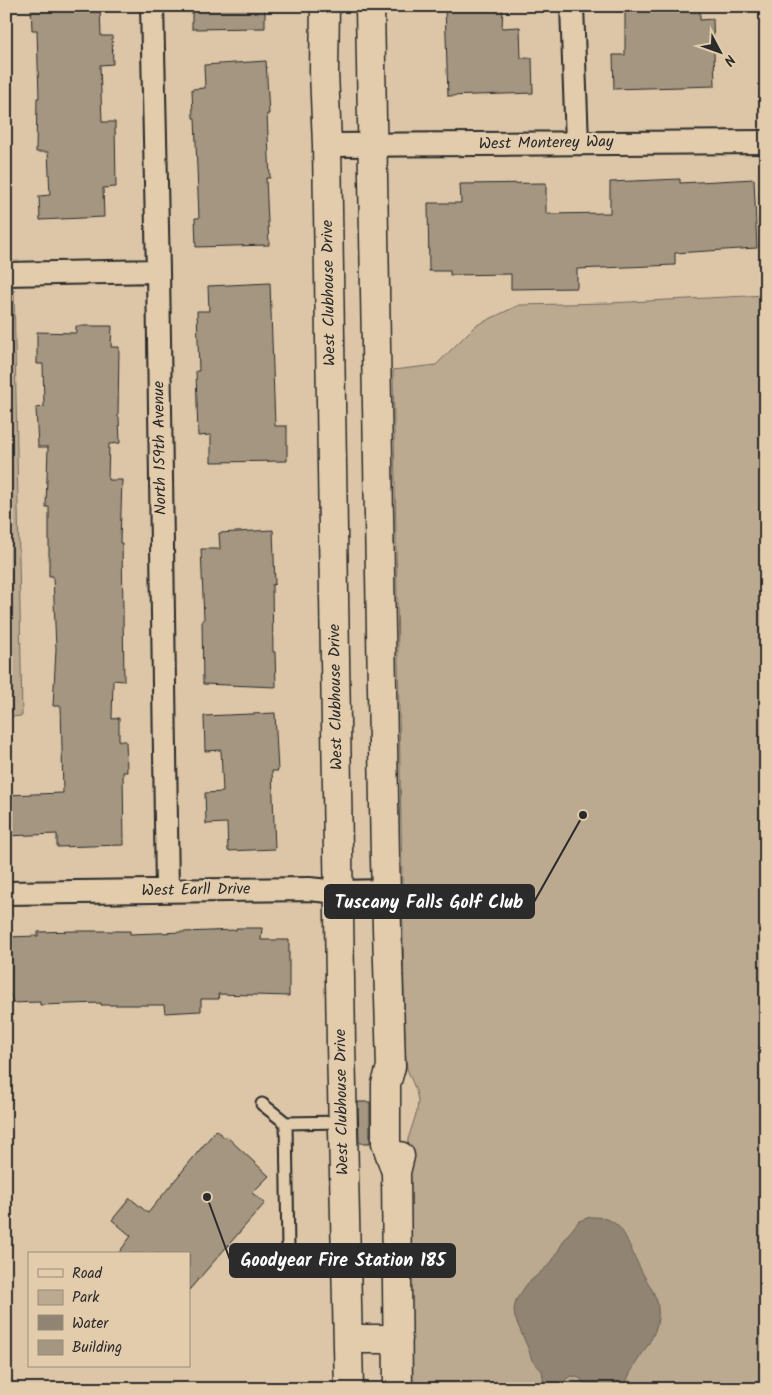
<svg xmlns="http://www.w3.org/2000/svg" width="772" height="1395" viewBox="0 0 772 1395" font-family="Kalam,sans-serif">
  <style>
    .green { fill: #bba990; stroke: #736a5e }
    .water { fill: #918472; stroke: #686056 }
    .building { fill: #a49680; stroke: #2b2b2b }
    .lines { fill: none; stroke-linecap: round; stroke-linejoin: round }
    .service-casing { stroke: #2b2b2b; stroke-width: 15 }
    .minor-casing { stroke: #2b2b2b; stroke-width: 26 }
    .tertiary-casing { stroke: #2b2b2b; stroke-width: 31 }
    .service { stroke: #e3ccac; stroke-width: 11 }
    .minor { stroke: #e3ccac; stroke-width: 22 }
    .tertiary { stroke: #e3ccac; stroke-width: 28 }
    .labels { text-anchor: middle; dominant-baseline: central; stroke-width: 5; stroke-linejoin: round; paint-order: stroke }
    .street-label { font-size: 16px; fill: #2b2b2b; stroke: #e3ccac }
    .leader { fill: none; stroke: #2b2b2b; stroke-width: 2 }
    .callout-dot { fill: #2b2b2b; stroke: #e3ccac; stroke-width: 2 }
    .callout { fill: #2b2b2b; stroke: #2b2b2b; stroke-width: 2 }
    .callout-label { font-size: 18px; text-anchor: middle; font-weight: bold; fill: #fff }
  </style>
  <rect width="100%" height="100%" fill="#dcc6a7"/>
  <filter id="ink" filterUnits="userSpaceOnUse"><feTurbulence type="fractalNoise" baseFrequency=".02" numOctaves="2"/><feDisplacementMap in="SourceGraphic" scale="10" xChannelSelector="R" yChannelSelector="G"/><feConvolveMatrix kernelMatrix="1 2 1 2 8 2 1 2 1" color-interpolation-filters="sRGB"/></filter>
  <g filter="url(#ink)">
    <path class="green" d="M6,6L8,7L12,100H6Z
      M6,290H14L22,716L6,717Z
      M766,295V1389H412L407,1154L408,1139L417,1111L418,1101L416,1091L407,1069L405,1049L393,370L436,365L475,326L519,305L609,303Z"/>
    <path class="water" d="M590,1217C623,1216 625,1238 637,1262C643,1276 652,1287 657,1301C665,1339 633,1355 624,1389H583L584,1384L580,1378L572,1376L566,1379L562,1389H545L542,1371L532,1360L528,1348L515,1318L514,1310L516,1300L527,1284L551,1263L566,1237L579,1221Z"/>
    <path class="building" d="M31,6H100L101,36H112L113,64L100,65L102,122H115L116,187L103,188L104,217L40,220L39,196L50,195L48,152H36L37,98H39L37,30H32Z
      M192,6H265V28L192,29Z
      M445,6H503L502,28L520,27L521,58H532L533,93L448,96Z
      M625,6H700V20L713,19L715,86L614,89L613,55H625Z
      M266,61L269,114H267L270,178H266L269,245L196,247L195,218H199L195,118H193L192,89L205,88L204,65Z
      M680,179V183L754,179L757,248L675,253V265L577,269V288L511,289V274L450,275V271H429L428,203H461L460,184L546,183V214L610,213V182Z
      M270,283L275,426H287V461L211,462V435L198,436L196,371H199L197,311H209L208,286Z
      M76,326H112L111,347H119L118,417H119L120,443L109,444L108,480H122L120,543H122L124,681L113,680L112,719L119,718V741H126L127,772H123L124,845L57,847V834L6,836V795L63,793L61,706H53L56,649L53,576H49V507H46L48,447H38L36,408L44,407L43,364H37V332L76,333Z
      M273,530L275,584L272,585L273,652H275L276,687L203,684L202,620H204L201,549H220L219,533Z
      M275,713L278,771H272L275,849L228,851L227,823L206,824L205,793L223,792L221,750L205,751L204,716Z
      M236,928H262L261,940H289V996L218,994L219,999H201V1011L165,1013L164,1005H101V1003L40,1005V1002L12,1003L11,995H6V937L38,936V932L75,931H130V934L236,930Z
      M358,1102H370V1143H359Z
      M216,1130L225,1138L226,1136L269,1176L252,1193L265,1203L189,1290V1254H118L131,1236L112,1220L130,1198L148,1213Z"/>
    <g class="lines">
      <defs>
        <path id="service" d="M262,1104L286,1123L343,1122
          M286,1123L288,1250L300,1261L318,1267L396,1263"/>
        <path id="minor" d="M152,6L158,271L167,890
          M572,6L577,143
          M327,145L766,142
          M6,274L158,271
          M6,893L309,889L338,892L386,891"/>
        <path id="tertiary" d="M325,6L324,72L327,145L341,1044L349,1389
          M370,6L385,858L391,1067L386,1084V1143L396,1172
          M348,1339H398
          M398,1389L396,1172L400,1156"/>
      </defs>
      <use href="#service" class="service-casing"/>
      <use href="#minor" class="minor-casing"/>
      <use href="#tertiary" class="tertiary-casing"/>
      <use href="#service" class="service"/>
      <use href="#minor" class="minor"/>
      <use href="#tertiary" class="tertiary"/>
    </g>
  </g>
  <g class="labels">
    <g class="street-label">
      <text transform="translate(546 143) rotate(-1)">West Monterey Way</text>
      <text transform="translate(329 293) rotate(-91)">West Clubhouse Drive</text>
      <text transform="translate(160 448) rotate(-91)">North 159th Avenue</text>
      <text transform="translate(336 697) rotate(-91)">West Clubhouse Drive</text>
      <text transform="translate(196 890) rotate(-1)">West Earll Drive</text>
      <text transform="translate(342 1102) rotate(-91)">West Clubhouse Drive</text>
    </g>
  </g>
  <path class="leader" d="M583 815L534 902M207 1197L230 1260"/>
  <g class="callout-dot">
    <circle cx="583" cy="815" r="5"/>
    <circle cx="207" cy="1197" r="5"/>
  </g>
  <g class="callout">
    <rect x="325" y="885" width="209" height="33" rx="5"/>
    <rect x="230" y="1244" width="225" height="33" rx="5"/>
  </g>
  <g class="callout-label">
    <text x="429" y="908">Tuscany Falls Golf Club</text>
    <text x="343" y="1266">Goodyear Fire Station 185</text>
  </g>
  <rect width="772" height="1395" fill="none" stroke="#e3ccac" stroke-width="25"/>
  <rect x="12" y="12" width="747" height="1370" fill="none" stroke="#2b2b2b" stroke-width="2" filter="url(#ink)"/>
  <rect x="28" y="1252" width="162" height="115" fill="#e3ccac" stroke="#998c78"/>
  <rect x="38" y="1269" width="25" height="8" fill="#e3ccac" stroke="#998c78"/>
  <text x="72" y="1278" font-size="15" fill="#2b2b2b">Road</text>
  <rect x="38" y="1290" width="25" height="15" fill="#bba990" stroke="#998c78"/>
  <text x="72" y="1302" font-size="15" fill="#2b2b2b">Park</text>
  <rect x="38" y="1315" width="25" height="15" fill="#918472" stroke="#998c78"/>
  <text x="72" y="1328" font-size="15" fill="#2b2b2b">Water</text>
  <rect x="38" y="1340" width="25" height="15" fill="#a49680" stroke="#998c78"/>
  <text x="72" y="1352" font-size="15" fill="#2b2b2b">Building</text>
  <g transform="translate(720 52) rotate(131)" stroke="#e3ccac" stroke-width="4" paint-order="stroke">
  <path d="M0-4L9 19L0 12L-9 19Z" fill="#2b2b2b"/>
  <text y="-8" font-size="14" font-weight="bold" text-anchor="middle" fill="#2b2b2b">N</text>
  </g>
</svg>
